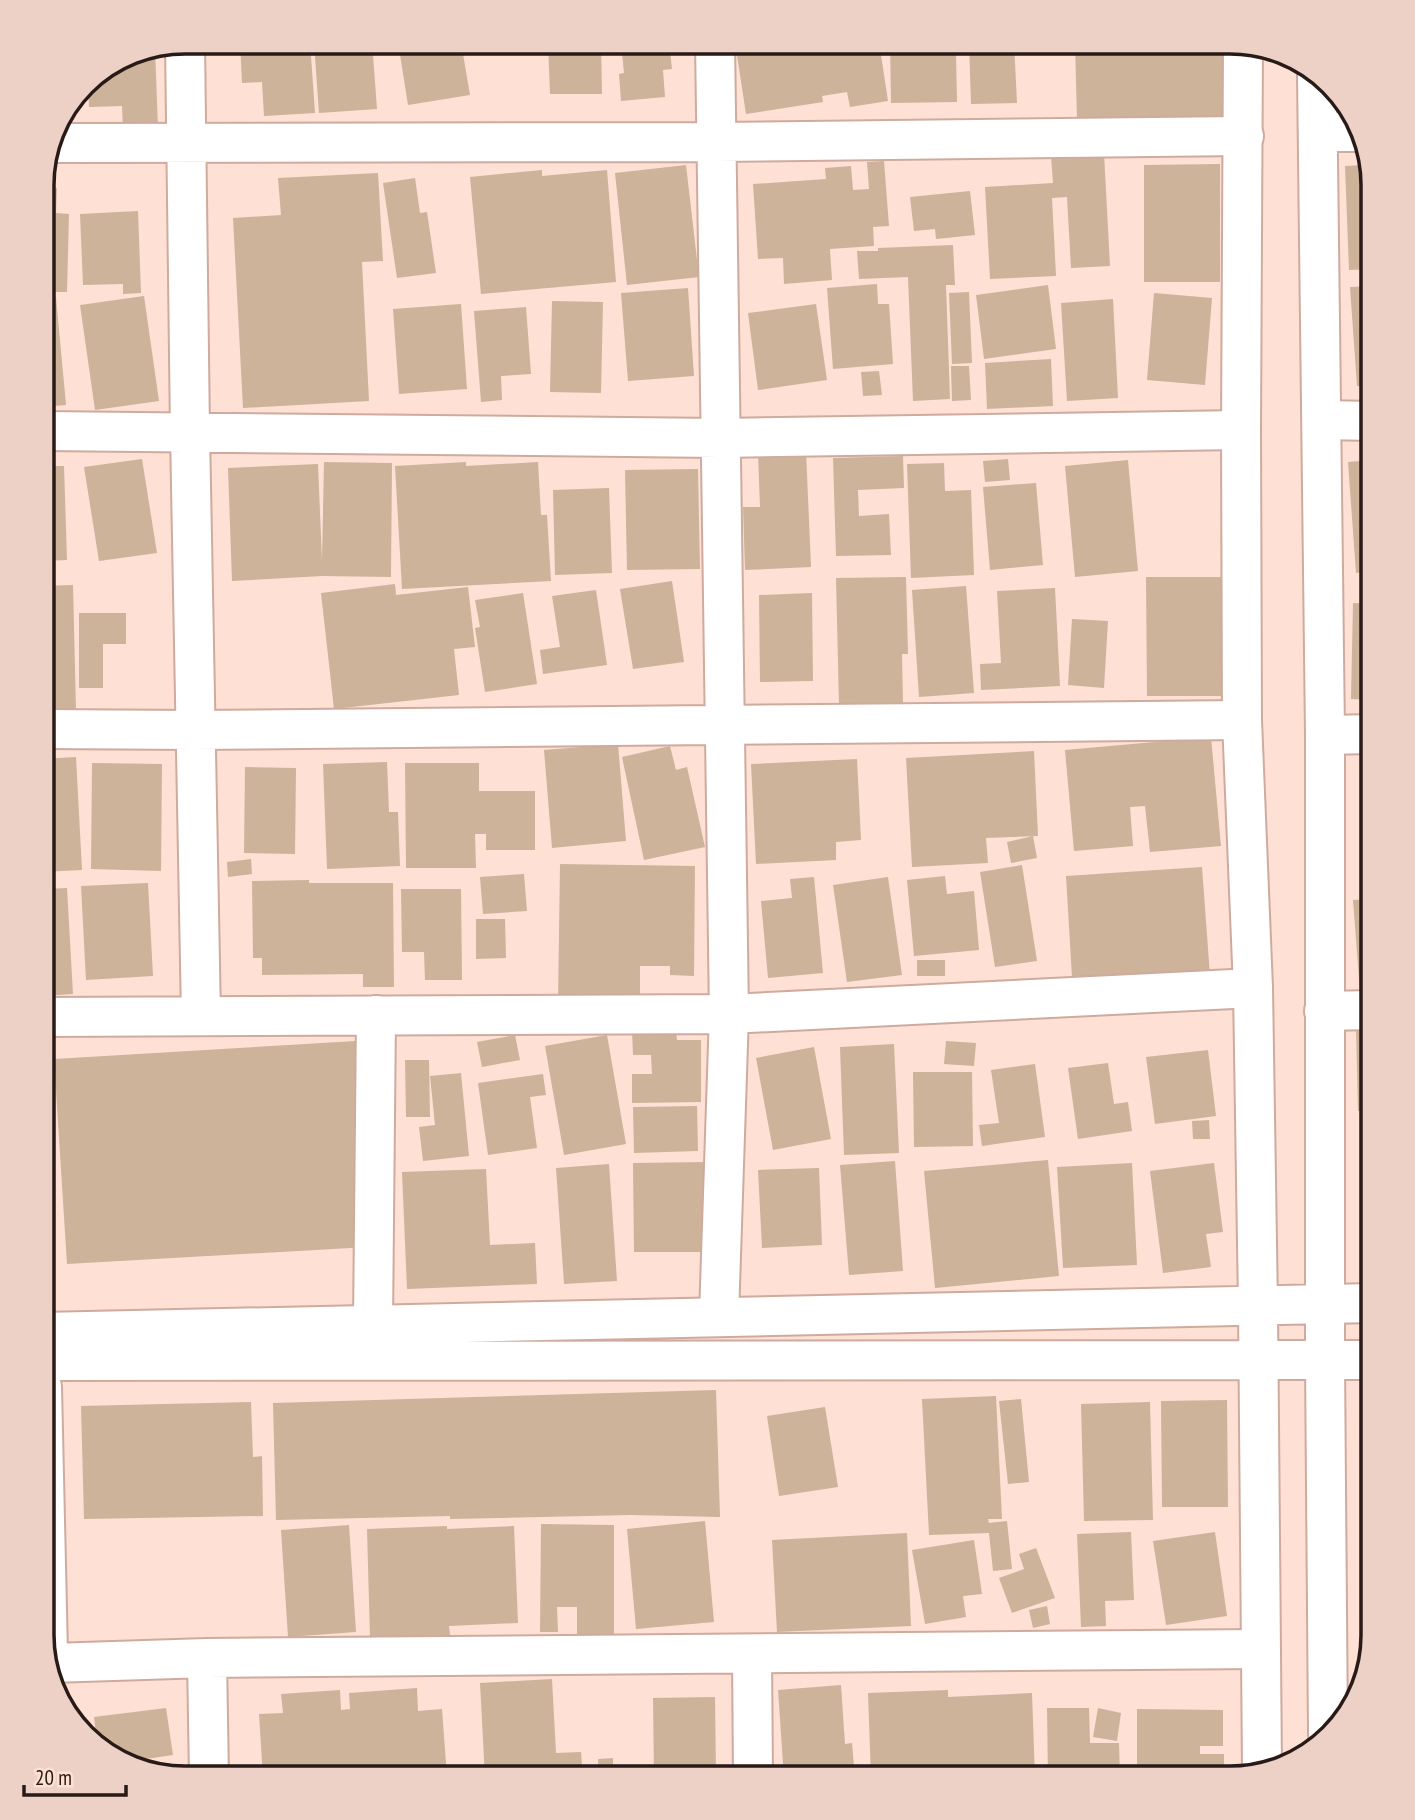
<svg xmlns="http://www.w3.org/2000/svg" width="1415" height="1820" viewBox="0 0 1415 1820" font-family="'PT Sans Narrow',sans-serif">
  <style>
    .green { fill: #aadfa0 }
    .building { fill: #ccb39a }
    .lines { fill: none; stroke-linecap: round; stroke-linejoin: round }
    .minor-casing { stroke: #ceab9e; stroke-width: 42 }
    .tertiary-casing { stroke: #ceab9e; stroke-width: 42 }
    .minor { stroke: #fff; stroke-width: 38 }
    .tertiary { stroke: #fff; stroke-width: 38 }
    .rim { fill: none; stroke: #281b17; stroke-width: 3.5 }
  </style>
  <rect width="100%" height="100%" fill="#fee0d5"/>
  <path class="green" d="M1370,1414H1373V1635L1366,1662Z"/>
  <path class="building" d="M240,42H310L315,113L264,116L262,82L242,83Z
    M314,42H372L377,109L319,113Z
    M398,42H461L470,95L408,105Z
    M548,42H601L602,94H550Z
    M621,42H669L672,69L663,70L665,97L621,101L619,74L624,73Z
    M735,42H879L888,101L850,107L847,92L822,96L823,102L746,114Z
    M890,42H935L936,55L956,54L957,102L891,103Z
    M969,42H1014L1017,103L971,104Z
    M1075,42H1223L1225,117L1077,120Z
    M155,48L158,128L123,130L122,106L89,107L88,80L131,53Z
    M1104,153L1110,266L1071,268L1067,197L1052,198L1056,276L990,279L985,187L1053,183L1051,156Z
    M884,161L889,226L873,227L874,246L830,249L832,280L784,284L783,258L758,259L753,184L826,179L825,168L851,166L853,190L869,189L867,162Z
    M1220,164V282H1144V165Z
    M686,165L699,277L627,285L615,173Z
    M1367,165L1373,185V269L1349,270L1345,166Z
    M542,170V176L607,170L616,282L481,294L470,177Z
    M378,173L383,261L362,262L369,401L243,408L233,218L281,215L278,178Z
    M415,178L420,213L427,212L436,273L397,278L383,183Z
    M42,187L57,188L56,213L69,214L67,292H42Z
    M970,191L975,235L936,239L935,229L914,231L910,197Z
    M138,211L141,293L123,294V284L83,285L80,214Z
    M953,245L955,285H946L950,399L913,401L908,277L859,279L857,251H878V248Z
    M877,284L878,304H889L893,364L833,369L827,288Z
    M1048,285L1056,349L984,359L976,295Z
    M1373,286V341H1367L1370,386H1357L1350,287Z
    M688,288L694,376L628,381L621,293Z
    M969,292L972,363L952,364L949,293Z
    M1154,293L1212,298L1205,385L1147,380Z
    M144,296L159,401L95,410L80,305Z
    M56,297L66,405L42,407V298Z
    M1113,299L1118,398L1067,401L1061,303Z
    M552,301L603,302L601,393L550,392Z
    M461,304L467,389L399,394L393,309Z
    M816,304L827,380L758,390L748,313Z
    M526,307L531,374L501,376L502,400L481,402L474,311Z
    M1051,359L1053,406L987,409L985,363Z
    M951,366H969L971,400L952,401Z
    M879,371L882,395L863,396L861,372Z
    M806,451L811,567L745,570L743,507H760L758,453Z
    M903,456L904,488L858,490L859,516L889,514L891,555L836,556L833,458Z
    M142,459L157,553L99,561L84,467Z
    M1008,459L1010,480L985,482L983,461Z
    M1128,460L1138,571L1075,577L1065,466Z
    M1373,460V571L1356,573L1348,462Z
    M324,462L392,463L391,577L322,576L232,581L228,468L318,464L322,561Z
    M466,462V466L538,462L541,515H547L551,581L402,589L395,466Z
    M944,463L945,491L971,490L974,575L911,578L907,464Z
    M50,466H64L67,560L42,561V492L50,491Z
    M698,469L700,569L627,570L625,470Z
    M1036,483L1043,565L990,570L983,487Z
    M609,488L612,573L555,575L553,490Z
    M906,577L908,654H902L903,703L839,705L836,578Z
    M1146,577H1229L1230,696H1147Z
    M672,581L684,662L633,669L620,589Z
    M395,584L396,595L468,587L475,647L454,649L459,695L334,709L321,593Z
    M73,585L76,710L42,711V586Z
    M966,586L974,693L919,697L912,590Z
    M1055,588L1060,686L981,690L980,664L1001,663L997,591Z
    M596,590L607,665L543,674L540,650L560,647L552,596Z
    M523,593L537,684L485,692L475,628L480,627L475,600Z
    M812,593L813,681L760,682L759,595Z
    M1353,603L1373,604V700L1351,699Z
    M79,613H126V644H103V688H79Z
    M1072,619L1108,621L1104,688L1068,685Z
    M1211,737L1221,846L1150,852L1145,806L1130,807L1133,846L1074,851L1065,750Z
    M618,744L626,841L552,848L544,750Z
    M670,746L676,770L687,767L705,847L644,860L622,757Z
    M1034,751L1038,836L986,838L988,863L912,867L906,758Z
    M76,757L82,870L42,872V759Z
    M857,759L861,840L836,842V860L756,864L751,764Z
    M387,762L389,812H398L400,866L327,869L323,764Z
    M92,763L162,764L161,871L91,869Z
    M405,763H479V791H535V850H486V834H475L476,868H406Z
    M245,767L296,768L295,854L244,853Z
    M1033,836L1037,858L1011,863L1007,842Z
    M251,859L252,874L228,877L227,862Z
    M560,864L695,866L694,976L670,975V966H640V1004L558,1003Z
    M1022,865L1037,961L995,967L980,872Z
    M1202,867L1210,976L1073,994L1066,876Z
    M524,874L527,911L483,914L480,877Z
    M945,876L947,894L974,891L979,950L914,956L907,880Z
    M814,877L823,973L768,978L761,901L792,898L790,879Z
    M888,877L902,975L847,982L833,885Z
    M309,880V883H393L394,987H363V974L262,975V958H253L252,881Z
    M148,883L153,976L86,980L81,886Z
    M67,888L73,994L42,996V889Z
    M401,889H461L462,980H425L424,952H402Z
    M1373,899V991L1360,992L1353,900Z
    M476,919H505L506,958L476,959Z
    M917,960H945V976H917Z
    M1356,1027H1373V1111H1358Z
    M676,1029L677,1040H701V1102L632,1103V1074H652L651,1055H633L632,1030Z
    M515,1035L520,1060L482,1067L477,1042Z
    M607,1035L626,1144L564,1155L545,1046Z
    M356,1041L368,1247L67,1264L54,1059Z
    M946,1041L976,1043L974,1066L944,1064Z
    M894,1044L899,1153L844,1155L840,1047Z
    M814,1047L831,1139L773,1150L756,1058Z
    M1208,1050L1216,1116L1155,1124L1146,1057Z
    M405,1060H429L430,1117H406Z
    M1108,1063L1114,1104L1128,1102L1132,1131L1078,1139L1068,1068Z
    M1035,1064L1045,1137L982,1146L979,1125L999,1123L991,1070Z
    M913,1072H972L973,1146L914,1147Z
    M461,1073L469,1156L423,1161L419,1127L435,1125L430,1076Z
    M543,1074L546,1095L530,1097L537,1148L488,1155L478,1083Z
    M697,1106L698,1151L634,1153L633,1107Z
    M1209,1120L1210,1139H1193L1192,1121Z
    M1048,1160L1059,1276L935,1288L924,1171Z
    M895,1161L903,1271L849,1275L840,1165Z
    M707,1162L708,1252H634L633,1163Z
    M1132,1163L1137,1265L1063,1268L1057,1167Z
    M1214,1163L1223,1232L1206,1234L1211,1267L1163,1273L1150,1171Z
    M609,1164L617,1281L564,1284L556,1168Z
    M819,1168L822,1245L762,1248L758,1170Z
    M486,1169L490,1245L535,1243L537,1284L407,1289L402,1172Z
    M716,1390L720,1517L631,1515L450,1519V1516L276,1520L273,1403Z
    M996,1396L1002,1519H988L989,1523L1007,1521L1012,1569L993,1571L989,1533L929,1535L922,1399Z
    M1021,1399L1029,1482L1008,1484L999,1401Z
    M1227,1400L1228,1507H1162L1161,1401Z
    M251,1402L253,1457L262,1456L263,1516L84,1519L81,1406Z
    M1150,1402L1153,1520L1084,1521L1081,1404Z
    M825,1407L838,1487L779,1496L767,1416Z
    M705,1521L714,1622L636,1629L627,1529Z
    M541,1524L614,1525V1635H577V1607H557L558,1632H540Z
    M349,1525L356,1632L288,1637L281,1530Z
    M447,1526V1529L514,1526L518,1623L449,1626L450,1635L370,1638L367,1529Z
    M1131,1532L1134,1600L1105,1601L1106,1626L1081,1627L1077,1534Z
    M1215,1532L1227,1616L1166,1625L1153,1541Z
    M907,1533L911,1626L777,1632L772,1540Z
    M974,1540L982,1594L963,1596L966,1617L925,1624L912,1550Z
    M1036,1548L1055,1598L1012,1613L999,1578L1024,1569L1019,1554Z
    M1047,1606L1050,1624L1033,1628L1029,1610Z
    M552,1679L556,1753L581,1752L583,1778H485L480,1683Z
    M841,1685L845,1744L852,1743L855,1778H784L778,1690Z
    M417,1688L418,1711L442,1709L447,1777L393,1778V1767L326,1771L327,1778H263L259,1714L283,1713L281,1694L340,1690L341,1710L350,1709L349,1693Z
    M948,1690V1697L1032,1693L1035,1778H871L868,1693Z
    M715,1697L716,1778H654L653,1698Z
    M166,1708L173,1755L139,1760L140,1766L114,1759L97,1744L94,1717Z
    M1047,1708H1089L1090,1743H1119L1120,1778H1048Z
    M1098,1708L1121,1713L1117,1741L1093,1737Z
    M1137,1709L1223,1710V1746H1200V1754H1224V1778H1156V1771H1137Z
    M613,1758V1778H599L598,1759Z"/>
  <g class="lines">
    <defs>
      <path id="minor" d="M185,42L190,432L201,1016
        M715,42L729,1014L719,1316
        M1319,132H1357
        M51,143L717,142L1244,136
        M1322,420L1373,421
        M42,431L720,438L1241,430
        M42,729L195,730L1242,720
        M1325,735L1373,734
        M1324,1011L1373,1010
        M42,1017L729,1014L1253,988
        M373,1324L376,1015
        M42,1387L48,1654
        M752,1654L753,1778
        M207,1658L209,1778
        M51,1663L207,1658L1259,1649"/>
      <path id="tertiary" d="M1243,43L1241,430L1242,720L1253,988L1258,1306L1262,1769
        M1317,75L1325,735V1361L1328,1734
        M42,1332L1373,1303
        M42,1361L1373,1360"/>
    </defs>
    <use href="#minor" class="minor-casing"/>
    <use href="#tertiary" class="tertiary-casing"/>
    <use href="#minor" class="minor"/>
    <use href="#tertiary" class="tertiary"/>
  </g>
  <path d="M0 0H1415V1820H0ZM185 54H1230A131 131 0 0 1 1361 185V1635A131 131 0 0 1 1230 1766H185A131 131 0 0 1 54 1635V185A131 131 0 0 1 185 54Z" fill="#edd0c6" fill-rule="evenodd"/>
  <path class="rim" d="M185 54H1230A131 131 0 0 1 1361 185V1635A131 131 0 0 1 1230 1766H185A131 131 0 0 1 54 1635V185A131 131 0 0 1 185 54Z"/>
  <path d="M24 1785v10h102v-10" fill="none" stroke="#281b17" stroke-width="3.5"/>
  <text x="35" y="1785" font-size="21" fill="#281b17" stroke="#fee0d5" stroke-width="5" paint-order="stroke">20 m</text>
</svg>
